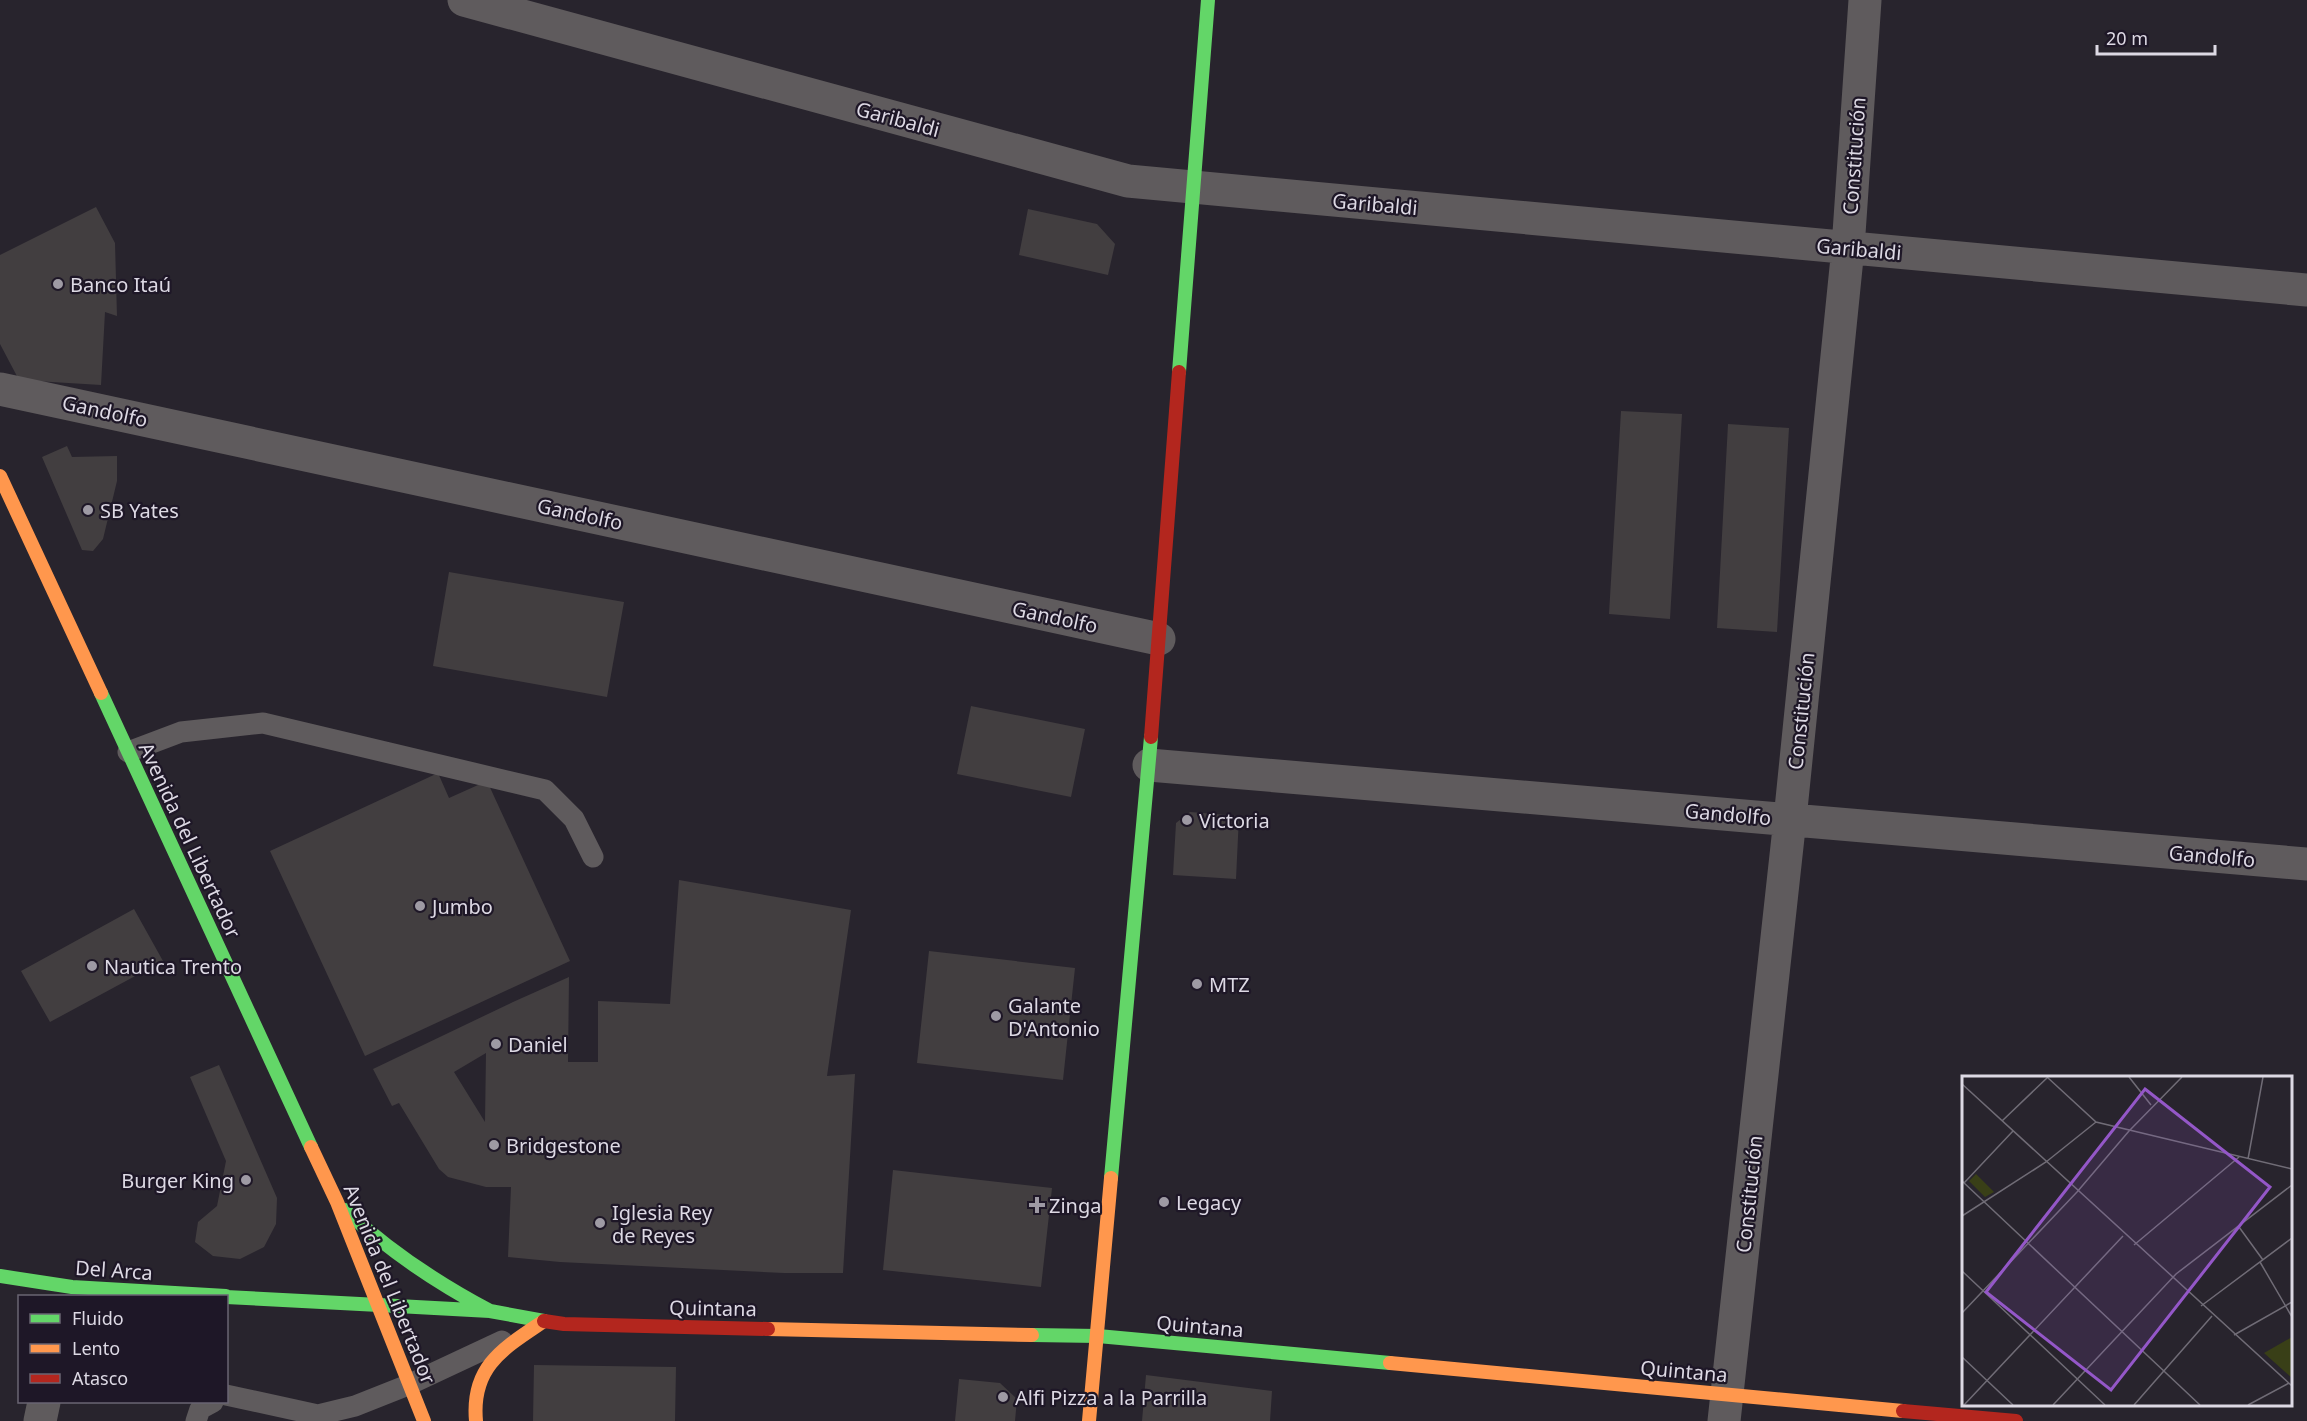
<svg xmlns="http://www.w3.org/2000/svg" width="2307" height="1421" viewBox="0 0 2307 1421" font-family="'Noto Sans',sans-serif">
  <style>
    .building { fill: #423e40; fill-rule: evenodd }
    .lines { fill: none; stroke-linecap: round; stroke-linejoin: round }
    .lane { stroke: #5f5b5d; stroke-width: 21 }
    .street { stroke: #5f5b5d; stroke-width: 33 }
    .fast { stroke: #63d668; stroke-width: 14 }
    .slow { stroke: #ff974d; stroke-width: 14 }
    .jam { stroke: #b3261e; stroke-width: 14 }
    .poi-dot { fill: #9e9aa4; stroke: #1e1727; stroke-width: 2 }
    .labels { text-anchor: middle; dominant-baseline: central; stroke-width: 4.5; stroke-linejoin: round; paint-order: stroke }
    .street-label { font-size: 20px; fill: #ddd9e4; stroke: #1e1727 }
    .poi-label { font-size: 20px; fill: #ddd9e4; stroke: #1e1727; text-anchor: start }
    .inset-road { fill: none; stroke: #706c76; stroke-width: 1.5 }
    .view { fill: #9457c8; fill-opacity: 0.15; stroke: #9457c8; stroke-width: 3 }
    .inset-edge { fill: none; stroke: #ddd9e4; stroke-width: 3 }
  </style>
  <rect width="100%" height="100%" fill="#28242d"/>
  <path class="building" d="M96,207L115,243L117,316L105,312L101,385L19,380L0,344V255Z
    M1028,209L1097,224L1115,244L1108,275L1019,255Z
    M1621,411L1682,414L1670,619L1609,614Z
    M1728,424L1789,428L1777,632L1717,628Z
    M67,446L72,457L117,456V481L103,539L93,551L82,550L42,457Z
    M449,572L624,602L607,697L433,666Z
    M971,706L1085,729L1071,797L957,774Z
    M438,773L449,798L487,781L570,961L365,1056L270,851Z
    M1190,812L1239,816L1236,879L1173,875L1176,823Z
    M679,880L851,910L827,1076L855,1074L843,1273H784L560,1262L508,1257L511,1187H486L448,1177L439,1169L399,1103L392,1106L373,1069L513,1002L569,977L568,1062H598V1001L670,1004ZM486,1053L485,1122L454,1072Z
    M134,909L163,961L50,1022L21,971Z
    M929,951L1075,968L1063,1080L917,1063Z
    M219,1065L277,1198L276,1224L264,1247L240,1259L213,1256L195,1242L198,1222L217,1206L226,1161L190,1077Z
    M893,1170L1052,1188L1041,1287L883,1270Z
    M534,1365L676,1367L675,1421H533Z
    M1146,1375L1272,1391L1270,1421H1142Z
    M959,1379L1000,1383L1017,1399L1015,1421H955Z"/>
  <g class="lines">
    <path class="lane" d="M128,752L181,732L263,723L545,790L574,819L593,857
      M226,1395L318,1415L355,1406L408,1385L502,1341
      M196,1421L200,1409L213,1402"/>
    <path class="street" d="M464,0L1128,181L2307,290
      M0,389L1159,639
      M1149,765L2307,864
      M40,1421L44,1402
      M1724,1421L1790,819L1848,248L1865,0"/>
    <path class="fast" d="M1179,372L1208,0
      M101,693L311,1147
      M1111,1178L1151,737
      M345,1210C389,1251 437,1283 490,1311
      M0,1276L72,1287L226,1296
      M226,1297L379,1305
      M379,1305L490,1311L544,1321
      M1032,1335L1098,1336L1390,1363"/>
    <path class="slow" d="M0,476L101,693
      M311,1147L337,1202L424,1421
      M768,1329L1032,1335
      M1390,1363L1903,1411
      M476,1421C471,1366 504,1348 544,1321
      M1089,1421L1111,1178"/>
    <path class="jam" d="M1151,737L1179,372
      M544,1321L564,1324L768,1329
      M1903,1411L2016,1421"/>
  </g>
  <g class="poi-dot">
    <circle cx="58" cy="284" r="6"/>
    <circle cx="88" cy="510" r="6"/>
    <circle cx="1187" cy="820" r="6"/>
    <circle cx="420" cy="906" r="6"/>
    <circle cx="92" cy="966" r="6"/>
    <circle cx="1197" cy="984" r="6"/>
    <circle cx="996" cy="1016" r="6"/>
    <circle cx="496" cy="1044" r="6"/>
    <circle cx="494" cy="1145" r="6"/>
    <circle cx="246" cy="1180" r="6"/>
    <circle cx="1164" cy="1202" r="6"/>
    <path d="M1034 1196h6v6h6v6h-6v6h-6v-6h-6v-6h6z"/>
    <circle cx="600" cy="1223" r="6"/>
    <circle cx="1003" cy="1397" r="6"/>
  </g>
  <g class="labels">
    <g class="street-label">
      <text transform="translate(898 119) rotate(15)">Garibaldi</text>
      <text transform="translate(1854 156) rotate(-86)">Constitución</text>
      <text transform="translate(1375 204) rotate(5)">Garibaldi</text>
      <text transform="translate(1859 249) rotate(5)">Garibaldi</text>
      <text transform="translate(105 411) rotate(12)">Gandolfo</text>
      <text transform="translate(580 514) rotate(12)">Gandolfo</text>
      <text transform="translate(1055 617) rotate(12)">Gandolfo</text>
      <text transform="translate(1801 711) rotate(-84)">Constitución</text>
      <text transform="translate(1728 814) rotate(5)">Gandolfo</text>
      <text transform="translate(190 840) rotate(65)">Avenida del Libertador</text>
      <text transform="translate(2212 856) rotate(5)">Gandolfo</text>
      <text transform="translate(1749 1194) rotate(-84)">Constitución</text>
      <text transform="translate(114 1270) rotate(4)">Del Arca</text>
      <text transform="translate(390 1284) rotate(68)">Avenida del Libertador</text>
      <text transform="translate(713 1308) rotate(1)">Quintana</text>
      <text transform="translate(1200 1326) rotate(5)">Quintana</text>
      <text transform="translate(1684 1371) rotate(5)">Quintana</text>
    </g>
    <g class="poi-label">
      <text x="70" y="284">Banco Itaú</text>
      <text x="100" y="510">SB Yates</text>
      <text x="1199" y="820">Victoria</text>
      <text x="432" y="906">Jumbo</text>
      <text x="104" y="966">Nautica Trento</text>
      <text x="1209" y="984">MTZ</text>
      <text x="1008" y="1005">Galante<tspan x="1008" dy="23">D'Antonio</tspan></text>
      <text x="508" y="1044">Daniel</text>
      <text x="506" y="1145">Bridgestone</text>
      <text x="234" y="1180" text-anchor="end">Burger King</text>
      <text x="1176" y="1202">Legacy</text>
      <text x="1049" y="1205">Zinga</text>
      <text x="612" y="1212">Iglesia Rey<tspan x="612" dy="23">de Reyes</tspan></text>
      <text x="1015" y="1397">Alfi Pizza a la Parrilla</text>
    </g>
  </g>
  <g transform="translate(1962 1076)">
    <rect width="330" height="330" fill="#28242d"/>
    <path d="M14,98L32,116L23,121L7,105ZM330,261V302L302,277Z" fill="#393f17"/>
    <path class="inset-road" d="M85,1L134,46L330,93M167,1L189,29M0,8L330,310M40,45L86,1M167,55L220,1M286,83L301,1M0,105L238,329M2,107L51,55M115,116L167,55M0,140L84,86L134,46M277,151L301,184M172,169L277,81M298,186L330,241M0,195L143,329M239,230L330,162M0,237L115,116M272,259L330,226M0,281L51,329M2,329L161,160M91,329L214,198L330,109M172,329L250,240M286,329L327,307"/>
    <path class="view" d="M183,13L308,111L149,314L24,216Z"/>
    <rect width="330" height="330" class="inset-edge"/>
  </g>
  <rect x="18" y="1295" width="210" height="108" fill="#1e1727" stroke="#6a6573" stroke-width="1.5"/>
  <rect x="30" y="1314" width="30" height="9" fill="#63d668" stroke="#6a6573" stroke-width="1.5"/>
  <text x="72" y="1325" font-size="18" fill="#ddd9e4">Fluido</text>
  <rect x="30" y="1344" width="30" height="9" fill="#ff974d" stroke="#6a6573" stroke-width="1.5"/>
  <text x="72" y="1355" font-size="18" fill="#ddd9e4">Lento</text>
  <rect x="30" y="1374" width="30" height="9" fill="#b3261e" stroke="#6a6573" stroke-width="1.5"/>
  <text x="72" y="1385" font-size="18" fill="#ddd9e4">Atasco</text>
  <path d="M2097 45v9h118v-9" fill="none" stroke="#ddd9e4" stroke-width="3"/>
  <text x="2106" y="45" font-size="18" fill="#ddd9e4" stroke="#1e1727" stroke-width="4.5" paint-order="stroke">20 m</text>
</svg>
